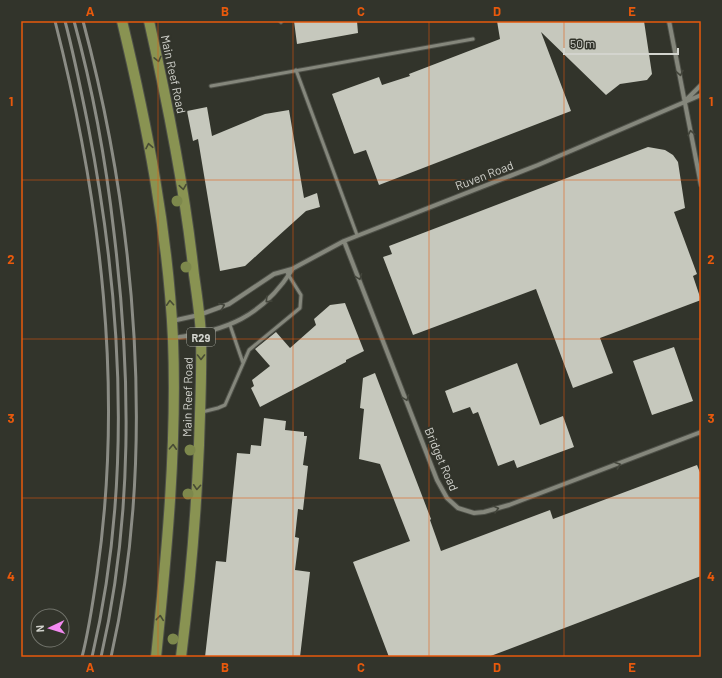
<svg xmlns="http://www.w3.org/2000/svg" width="722" height="678" viewBox="0 0 722 678" font-family="Barlow,sans-serif">
  <style>
    .building { fill: #c6c8bd }
    .lines { fill: none; stroke-linecap: round; stroke-linejoin: round }
    .service-casing { stroke: #4e5048; stroke-width: 5 }
    .minor-casing { stroke: #4e5048; stroke-width: 6 }
    .primary-casing { stroke: #4e5048; stroke-width: 12 }
    .service { stroke: #85877c; stroke-width: 3 }
    .minor { stroke: #85877c; stroke-width: 4 }
    .primary { stroke: #899352; stroke-width: 10 }
    .rail { stroke: #8b8c85; stroke-width: 3 }
    .tree { fill: #7d884c }
    .oneway { stroke: #484c35 }
    .oneway2 { stroke: #43453b }
    .grid { fill: none; stroke: #e8590c; stroke-width: 1; stroke-opacity: 0.55 }
    .labels { text-anchor: middle; dominant-baseline: central; stroke-width: 4; stroke-linejoin: round; paint-order: stroke }
    .shield { fill: #32342b; stroke: #a3a49d; stroke-width: 1 }
    .shield-label { font-size: 11px; font-weight: bold; fill: #d3d4ce }
    .street-label { font-size: 12px; fill: #d3d4ce; stroke: #32342b }
    .neatline { fill: none; stroke: #e8590c; stroke-width: 1.5 }
    .grid-label { font-size: 13px; text-anchor: middle; font-weight: bold; fill: #e8590c }
  </style>
  <rect width="100%" height="100%" fill="#32342b"/>
  <path class="building" d="M294,21H357L358,33L297,44Z
    M497,21H644L652,74L647,80L620,84L606,95L541,32L571,111L379,185L366,150L354,154L332,94L379,77L382,85L410,76L409,74L500,39Z
    M207,107L212,136L265,114L289,110L304,198L317,193L320,207L306,211L245,266L220,271L198,139L193,141L187,111Z
    M648,147L665,150L673,155L678,162L685,208L674,212L697,274L693,276L701,300L600,338L613,373L573,388L536,289L413,335L383,257L392,254L389,246Z
    M345,303L364,351L346,360V362L260,407L251,388L254,386L252,380L270,366L255,349L276,332L290,348L316,325L314,319L330,305Z
    M674,347L693,401L652,415L633,361Z
    M517,363L540,425L563,416L574,447L517,468L514,460L498,466L478,412L473,414L470,407L453,413L445,391Z
    M375,373L431,519L430,520L441,551L550,510L553,519L697,465L701,475V576L488,657H389L353,562L410,541L380,464L359,459L364,409L360,408L363,378Z
    M264,418L286,421L285,430L304,432V436H307L303,465L308,466L303,510L298,509L295,537L299,538L295,570L310,572L300,657H205L216,561L226,562L237,453L250,454L251,445L261,446Z"/>
  <g class="lines">
    <defs>
      <path id="service" d="M280,21L281,22
        M296,70L357,235
        M211,86L473,39
        M230,325L243,363
        M202,412L218,408L225,405L249,350L300,308L301,295L286,271"/>
      <path id="minor" d="M669,21L701,185
        M687,99L701,85
        M344,241L437,480L447,498L458,508L474,513L484,512L509,505L701,432
        M172,321L199,315L229,304L274,274L292,269L344,241L538,165L701,95
        M173,338C226,331 262,317 292,270"/>
      <path id="primary" d="M122,21C147,125 168,232 173,339C177,445 167,551 156,657
        M149,21C168,105 185,189 194,275C197,295 200,315 201,336C202,372 200,409 199,445C196,516 190,587 181,657"/>
    </defs>
    <use href="#service" class="service-casing"/>
    <use href="#minor" class="minor-casing"/>
    <use href="#primary" class="primary-casing"/>
    <use href="#service" class="service"/>
    <use href="#minor" class="minor"/>
    <use href="#primary" class="primary"/>
    <path class="rail" d="M55,21C101,202 124,389 97,574C93,602 89,630 82,657
      M65,21C74,55 81,90 88,125C122,299 133,483 92,657
      M74,21C93,90 106,162 114,233C131,374 133,518 101,657
      M83,21C136,220 157,455 111,657"/>
  </g>
  <g class="tree">
    <circle cx="177" cy="201" r="5.5"/>
    <circle cx="186" cy="267" r="5.5"/>
    <circle cx="190" cy="450" r="5.5"/>
    <circle cx="188" cy="494" r="5.5"/>
    <circle cx="173" cy="639" r="5.5"/>
  </g>
  <defs><path id="oneway-chevron" d="M-2-3.5L2.5 0L-2 3.5" fill="none" stroke-width="1.6" stroke-linecap="round" stroke-linejoin="round"/></defs>
  <g class="oneway">
    <use href="#oneway-chevron" transform="translate(158 59) rotate(77)"/>
    <use href="#oneway-chevron" transform="translate(149 146) rotate(-101)"/>
    <use href="#oneway-chevron" transform="translate(183 187) rotate(81)"/>
    <use href="#oneway-chevron" transform="translate(170 303) rotate(-94)"/>
    <use href="#oneway-chevron" transform="translate(201 357) rotate(90)"/>
    <use href="#oneway-chevron" transform="translate(173 447) rotate(-87)"/>
    <use href="#oneway-chevron" transform="translate(197 487) rotate(94)"/>
    <use href="#oneway-chevron" transform="translate(160 618) rotate(-84)"/>
  </g>
  <g class="oneway2">
    <use href="#oneway-chevron" transform="translate(680 73) rotate(79)"/>
    <use href="#oneway-chevron" transform="translate(691 133) rotate(-101)"/>
    <use href="#oneway-chevron" transform="translate(359 277) rotate(69)"/>
    <use href="#oneway-chevron" transform="translate(268 300) rotate(135)"/>
    <use href="#oneway-chevron" transform="translate(222 306) rotate(-22)"/>
    <use href="#oneway-chevron" transform="translate(406 398) rotate(69)"/>
    <use href="#oneway-chevron" transform="translate(618 465) rotate(-20)"/>
    <use href="#oneway-chevron" transform="translate(496 509) rotate(-15)"/>
  </g>
  <path class="grid" d="M158,21V657M293,21V657M429,21V657M564,21V657M21,180H701M21,339H701M21,498H701"/>
  <g class="labels">
    <rect class="shield" x="187" y="328" width="28" height="18" rx="3"/>
    <g class="shield-label">
      <text x="201" y="337">R29</text>
    </g>
    <g class="street-label">
      <text transform="translate(174 74) rotate(78)">Main Reef Road</text>
      <text transform="translate(484 175) rotate(-21)">Ruven Road</text>
      <text transform="translate(187 397) rotate(-89)">Main Reef Road</text>
      <text transform="translate(442 459) rotate(67)">Bridget Road</text>
    </g>
  </g>
  <rect width="722" height="678" fill="none" stroke="#32342b" stroke-width="44"/>
  <g transform="translate(50 628) rotate(266)"><circle r="19" fill="#32342b" stroke="#72746c"/>
  <path d="M0-3L7 15L0 10L-7 15Z" fill="#f38af1"/>
  <text y="-6" font-size="11" font-weight="bold" text-anchor="middle" fill="#d3d4ce">N</text>
  </g>
  <path d="M564 48v6h114v-6" fill="none" stroke="#d3d4ce" stroke-width="2"/>
  <text x="570" y="48" font-size="12" fill="#d3d4ce" stroke="#32342b" stroke-width="3" paint-order="stroke">50 m</text>
  <rect x="22" y="22" width="678" height="634" class="neatline"/>
  <g class="grid-label">
    <text x="90" y="16">A</text>
    <text x="225" y="16">B</text>
    <text x="361" y="16">C</text>
    <text x="497" y="16">D</text>
    <text x="632" y="16">E</text>
    <text x="11" y="106">1</text>
    <text x="711" y="106">1</text>
    <text x="11" y="264">2</text>
    <text x="711" y="264">2</text>
    <text x="11" y="423">3</text>
    <text x="711" y="423">3</text>
    <text x="11" y="581">4</text>
    <text x="711" y="581">4</text>
    <text x="90" y="672">A</text>
    <text x="225" y="672">B</text>
    <text x="361" y="672">C</text>
    <text x="497" y="672">D</text>
    <text x="632" y="672">E</text>
  </g>
</svg>
